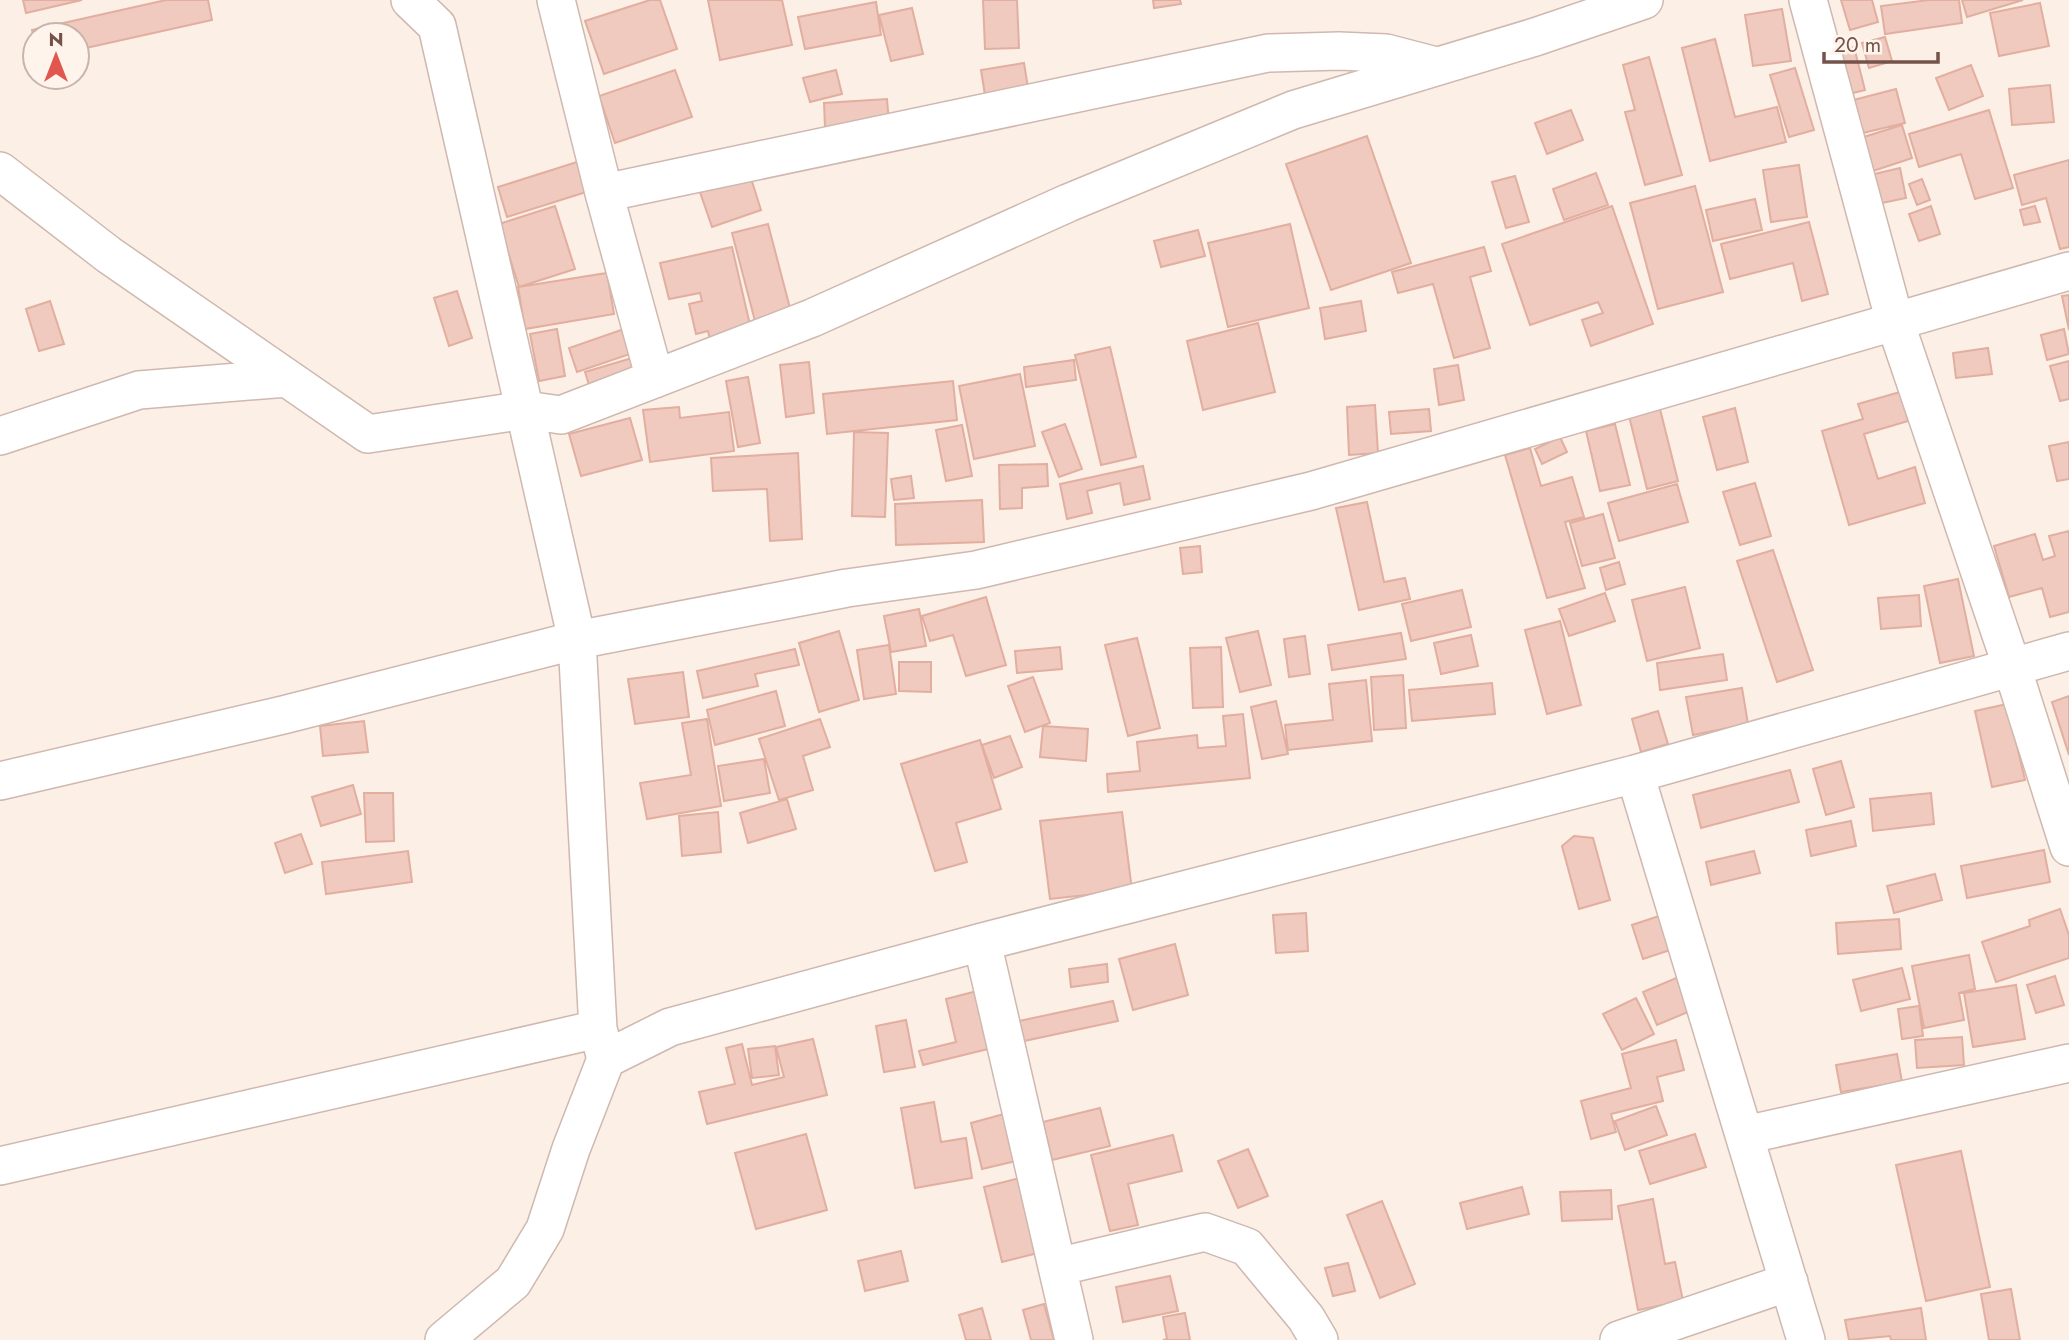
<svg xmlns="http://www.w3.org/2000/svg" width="2069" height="1340" viewBox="0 0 2069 1340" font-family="Jost,sans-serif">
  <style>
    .building { fill: #f0cabe; stroke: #e2ae9f; stroke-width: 2 }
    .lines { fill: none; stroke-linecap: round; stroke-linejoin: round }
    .minor-casing { stroke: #cfb8af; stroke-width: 40 }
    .minor { stroke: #fff; stroke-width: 37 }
  </style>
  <rect width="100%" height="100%" fill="#fcefe6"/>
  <path class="building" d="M23,0H82L26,13Z
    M166,0H208L212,20L77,50V35H35V41L32,30Z
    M650,0H660L677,49L604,74L585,21Z
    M708,0H782L792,45L720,60Z
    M983,0H1017L1019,48L985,49Z
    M1153,0H1180L1181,4L1154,8Z
    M1841,0H1872L1878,22L1850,30Z
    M1929,0H1959L1962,23L1885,34L1881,6Z
    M1962,0H2023L1967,17Z
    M876,2L881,35L805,49L798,17Z
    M2040,3L2049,46L1999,56L1990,13Z
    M912,8L923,54L891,61L879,15Z
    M1782,9L1791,61L1753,66L1745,15Z
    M1885,37L1892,61L1869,68L1862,43Z
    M1715,39L1735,117L1777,107L1786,142L1710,161L1682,48Z
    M1854,47L1865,90L1841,96L1830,54Z
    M1649,57L1682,175L1645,185L1625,112L1635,110L1623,65Z
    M1024,63L1028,88L985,95L981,70Z
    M1971,65L1983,96L1949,110L1936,78Z
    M1795,68L1814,130L1789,137L1770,75Z
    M675,70L692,117L615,143L599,96Z
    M836,70L842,94L810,102L803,78Z
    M2050,85L2054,122L2012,125L2009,89Z
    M1896,89L1905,123L1850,136L1842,103Z
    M887,99L889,123L825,127L824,103Z
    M1571,110L1583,140L1547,154L1535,123Z
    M1989,110L2013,188L1975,199L1961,154L1919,167L1909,134Z
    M1902,125L1912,158L1861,175L1851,141Z
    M1367,136L1411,263L1331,290L1286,164Z
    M2069,160V247L2060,249L2046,198L2022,205L2014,175Z
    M577,162L586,192L507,217L498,187Z
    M1799,165L1807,217L1771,222L1763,170Z
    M1900,168L1906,198L1872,205L1866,176Z
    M1596,173L1608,205L1564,220L1553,189Z
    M750,175L761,210L712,227L700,192Z
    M1515,176L1529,222L1506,228L1492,182Z
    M1922,179L1930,200L1917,205L1909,184Z
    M1695,186L1723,292L1658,309L1630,203Z
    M1755,199L1762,230L1713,241L1706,210Z
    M555,206L575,269L519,287L499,224Z
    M1612,206L1653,324L1591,346L1582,320L1603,313L1598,302L1530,325L1502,244Z
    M1931,206L1940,234L1919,241L1909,214Z
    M2035,206L2040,222L2024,225L2020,210Z
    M1809,222L1828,294L1802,301L1793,263L1730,279L1721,244Z
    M768,224L791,312L755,321L732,233Z
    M1290,224L1309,308L1228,327L1208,243Z
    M1198,230L1205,256L1161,267L1154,241Z
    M732,247L750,325L729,330L730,336L710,340L708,331L696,334L689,304L702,301L700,293L669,299L660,263Z
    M1484,247L1491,271L1470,277L1490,348L1454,358L1433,284L1398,293L1392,272Z
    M607,273L614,314L525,329L518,287Z
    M457,291L472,338L449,346L434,298Z
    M2069,295V330L2062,296Z
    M50,301L64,344L39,351L26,309Z
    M1361,301L1366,331L1325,339L1320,308Z
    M1258,323L1275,392L1203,410L1187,341Z
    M557,329L565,376L539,381L530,334Z
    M624,329L633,353L577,372L569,348Z
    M2064,329L2069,354L2047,360L2041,335Z
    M1110,347L1136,457L1101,465L1075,355Z
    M1988,348L1992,374L1956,378L1953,353Z
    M632,358L636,371L589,385L585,372Z
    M1074,360L1076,380L1026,387L1024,367Z
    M2069,361V399L2060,401L2050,366Z
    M809,362L814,413L786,417L780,365Z
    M1458,365L1464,400L1439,405L1434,369Z
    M1020,374L1035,446L974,459L959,386Z
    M748,377L760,443L738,447L726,381Z
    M953,381L957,420L827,434L823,394Z
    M1900,392L1908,421L1864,434L1878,479L1915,467L1925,503L1849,525L1822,431L1863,419L1858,404Z
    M1375,405L1378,453L1349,455L1347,407Z
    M679,407L680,418L729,412L734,451L650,462L643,410Z
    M1735,408L1748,462L1717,470L1703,417Z
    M1429,409L1431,431L1391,434L1389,412Z
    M1660,409L1678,481L1647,489L1629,416Z
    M630,418L642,460L581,476L569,434Z
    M1065,424L1082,469L1059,477L1042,432Z
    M1615,424L1630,485L1600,491L1586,431Z
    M962,425L972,476L946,481L936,430Z
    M854,432L888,433L885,517L852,516Z
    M1560,437L1567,452L1542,464L1535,449Z
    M2069,442V479L2057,481L2049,446Z
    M1530,448L1541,486L1572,477L1584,517L1565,522L1585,588L1547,598L1505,455Z
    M798,453L802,539L770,541L767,489L713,491L711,458Z
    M1047,464L1048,486L1022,488V508L1000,509L999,465Z
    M1143,466L1150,499L1124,505L1120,483L1087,491L1092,513L1067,519L1060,484Z
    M911,476L914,498L894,500L891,479Z
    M1755,483L1771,536L1740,545L1723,492Z
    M1677,484L1688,522L1619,541L1608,503Z
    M982,500L984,542L896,545L895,504Z
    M1367,502L1384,582L1405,578L1410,599L1359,610L1336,508Z
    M1603,514L1615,558L1582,566L1570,523Z
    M2069,531V612L2050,617L2042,588L2009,597L1994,546L2035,534L2043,560L2055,556L2049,536Z
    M1200,546L1202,572L1183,574L1180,548Z
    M1773,550L1813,670L1777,682L1737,561Z
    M1619,562L1625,584L1606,590L1600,568Z
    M1958,579L1974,656L1940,663L1924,586Z
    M1685,587L1700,648L1647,661L1632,600Z
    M1462,590L1471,627L1411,641L1402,604Z
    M1605,593L1615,621L1569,636L1559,609Z
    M1919,595L1921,626L1881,629L1878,598Z
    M986,597L1006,665L966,676L953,635L930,641L922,616Z
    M919,609L926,646L891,652L884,616Z
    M1560,621L1581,705L1547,714L1525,630Z
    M839,631L859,700L819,712L799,643Z
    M1258,631L1271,685L1240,692L1226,638Z
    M1401,633L1406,659L1332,670L1328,645Z
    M1471,635L1478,666L1441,674L1434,643Z
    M1305,636L1310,674L1289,677L1284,639Z
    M1137,638L1160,728L1128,736L1105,645Z
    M889,645L896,694L864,699L857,650Z
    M1060,647L1062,669L1017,673L1015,651Z
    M1221,647L1223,707L1193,708L1190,648Z
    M795,649L799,665L755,674L758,686L703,698L697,671Z
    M1723,654L1727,680L1660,690L1657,663Z
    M899,662H931V692L899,691Z
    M683,672L689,717L635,724L628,679Z
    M1403,675L1406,728L1374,730L1371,677Z
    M1033,677L1050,723L1025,732L1008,686Z
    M1366,680L1372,741L1288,750L1285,725L1333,720L1329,684Z
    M1492,683L1495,714L1412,721L1409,690Z
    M1742,688L1748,724L1693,735L1686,697Z
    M776,691L785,726L715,745L707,710Z
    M2069,696V755L2052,702Z
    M1276,701L1288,754L1262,759L1251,707Z
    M2007,704L2025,780L1992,787L1975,711Z
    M1658,711L1668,744L1641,752L1632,719Z
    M1243,714L1250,778L1108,792L1107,774L1140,771L1137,742L1197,735L1198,748L1226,746L1223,716Z
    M707,719L721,806L647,819L640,783L691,775L682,723Z
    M820,719L830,747L803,756L813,790L779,800L759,739Z
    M364,721L368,752L323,756L320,726Z
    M1043,726L1088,729L1086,761L1040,757Z
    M1010,736L1022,767L994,778L982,745Z
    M980,740L1001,809L956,823L967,862L935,871L901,764Z
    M764,759L770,793L724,801L718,766Z
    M1841,761L1854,807L1826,815L1813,769Z
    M1790,770L1799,802L1701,828L1693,795Z
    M353,785L361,814L321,826L312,797Z
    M364,793H393L394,841L366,842Z
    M1931,793L1934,824L1873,831L1870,799Z
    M787,799L796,829L748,843L740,813Z
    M718,812L721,852L682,856L679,816Z
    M1122,812L1132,890L1050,899L1040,821Z
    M1851,821L1856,846L1811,856L1806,830Z
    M301,834L312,864L285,873L275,843Z
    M1574,836L1593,838L1610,900L1579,909L1562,846Z
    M2044,850L2050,882L1967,898L1961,866Z
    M408,851L412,882L326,894L322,862Z
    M1754,851L1760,873L1711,885L1706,862Z
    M1935,874L1942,900L1894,913L1887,886Z
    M2060,909L2069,935V958L1996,982L1982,942L2030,926L2029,920Z
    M1306,913L1308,951L1276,953L1273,915Z
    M1662,915L1673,949L1643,959L1632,925Z
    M1899,919L1901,949L1838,954L1836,923Z
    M1175,944L1188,995L1133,1010L1119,959Z
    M1969,955L1975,989L1959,993L1964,1020L1924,1028L1912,966Z
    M1107,964L1108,982L1071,987L1069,969Z
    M1902,968L1910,999L1861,1011L1853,980Z
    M1681,976L1695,1009L1657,1025L1643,992Z
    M2055,976L2064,1005L2036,1013L2027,985Z
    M2016,985L2025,1039L1973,1047L1964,993Z
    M981,990L996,1047L923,1065L919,1051L956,1042L946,999Z
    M1636,998L1654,1034L1622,1050L1603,1014Z
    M1113,1001L1118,1021L1024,1041L1019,1021Z
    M1919,1006L1923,1036L1902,1039L1898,1009Z
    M906,1020L915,1067L884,1072L876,1026Z
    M1962,1037L1964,1065L1917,1068L1915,1040Z
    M813,1039L827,1095L707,1124L699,1092L735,1084L726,1048L742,1044L752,1085L784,1077L776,1047Z
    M1676,1040L1684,1070L1657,1077L1663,1101L1611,1114L1616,1132L1591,1139L1581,1101L1631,1088L1622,1054Z
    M775,1046L779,1075L752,1078L748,1049Z
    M1897,1054L1902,1082L1841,1092L1836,1065Z
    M934,1102L941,1142L966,1138L972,1178L915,1188L901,1108Z
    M1656,1106L1667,1135L1625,1150L1615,1121Z
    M1100,1108L1110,1146L1052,1160L1043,1122Z
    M1004,1114L1016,1161L982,1169L971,1123Z
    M806,1134L827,1210L756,1229L735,1153Z
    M1695,1134L1706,1167L1650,1184L1639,1151Z
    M1173,1135L1182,1171L1128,1184L1138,1225L1110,1231L1091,1155Z
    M1248,1149L1268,1196L1238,1208L1218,1161Z
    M1961,1151L1990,1287L1926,1301L1896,1165Z
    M1024,1177L1042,1252L1002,1262L984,1187Z
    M1522,1187L1529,1214L1467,1229L1460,1203Z
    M1611,1190L1612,1219L1562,1221L1560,1192Z
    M1653,1199L1665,1264L1675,1262L1683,1301L1638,1310L1618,1206Z
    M1382,1201L1415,1284L1380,1298L1347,1215Z
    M901,1251L908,1281L865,1291L858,1261Z
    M1348,1263L1355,1291L1333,1296L1325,1268Z
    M1170,1276L1178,1311L1123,1322L1116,1287Z
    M2011,1289L2020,1340H1989L1981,1294Z
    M1044,1304L1054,1340H1031L1023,1310Z
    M982,1308L991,1340H966L959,1315Z
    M1921,1308L1926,1340H1891L1890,1336L1849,1340L1845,1320Z
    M1185,1313L1190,1340H1163L1167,1339L1163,1317Z"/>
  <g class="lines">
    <defs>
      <path id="minor" d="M410,0L437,26L577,640L598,1029L606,1059L571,1149L545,1229L513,1282L444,1340
        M556,0L604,193L655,379
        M1808,0L1895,322L2012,667L2069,847
        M0,171L109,255L368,434L525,410L561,415L812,318L1068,203L1293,110L1535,37L1644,0
        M604,193L1268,53L1339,51L1386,53L1436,66
        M0,436L139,390L287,378
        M1635,774L1806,1340
        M0,781L283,715L577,640L847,588L976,570L1311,491L2069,271
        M982,942L1074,1340
        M606,1059L670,1027L982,942L1635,774L2069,651
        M1745,1135L2069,1063
        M0,1166L598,1029
        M1057,1267L1205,1232L1247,1247L1306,1318L1319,1340
        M1619,1340L1789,1282"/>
    </defs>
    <use href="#minor" class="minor-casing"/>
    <use href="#minor" class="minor"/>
  </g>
  <g transform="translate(56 56)"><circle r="33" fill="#fef4ec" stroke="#c7b4ac" stroke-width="2"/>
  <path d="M0-5L12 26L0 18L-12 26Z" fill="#e1574f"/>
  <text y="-10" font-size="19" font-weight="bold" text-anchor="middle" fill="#74534b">N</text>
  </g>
  <path d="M1824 52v10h114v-10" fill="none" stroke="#74534b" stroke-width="3.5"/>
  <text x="1834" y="52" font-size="21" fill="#74534b" stroke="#fef4ec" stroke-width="5" paint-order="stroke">20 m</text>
</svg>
